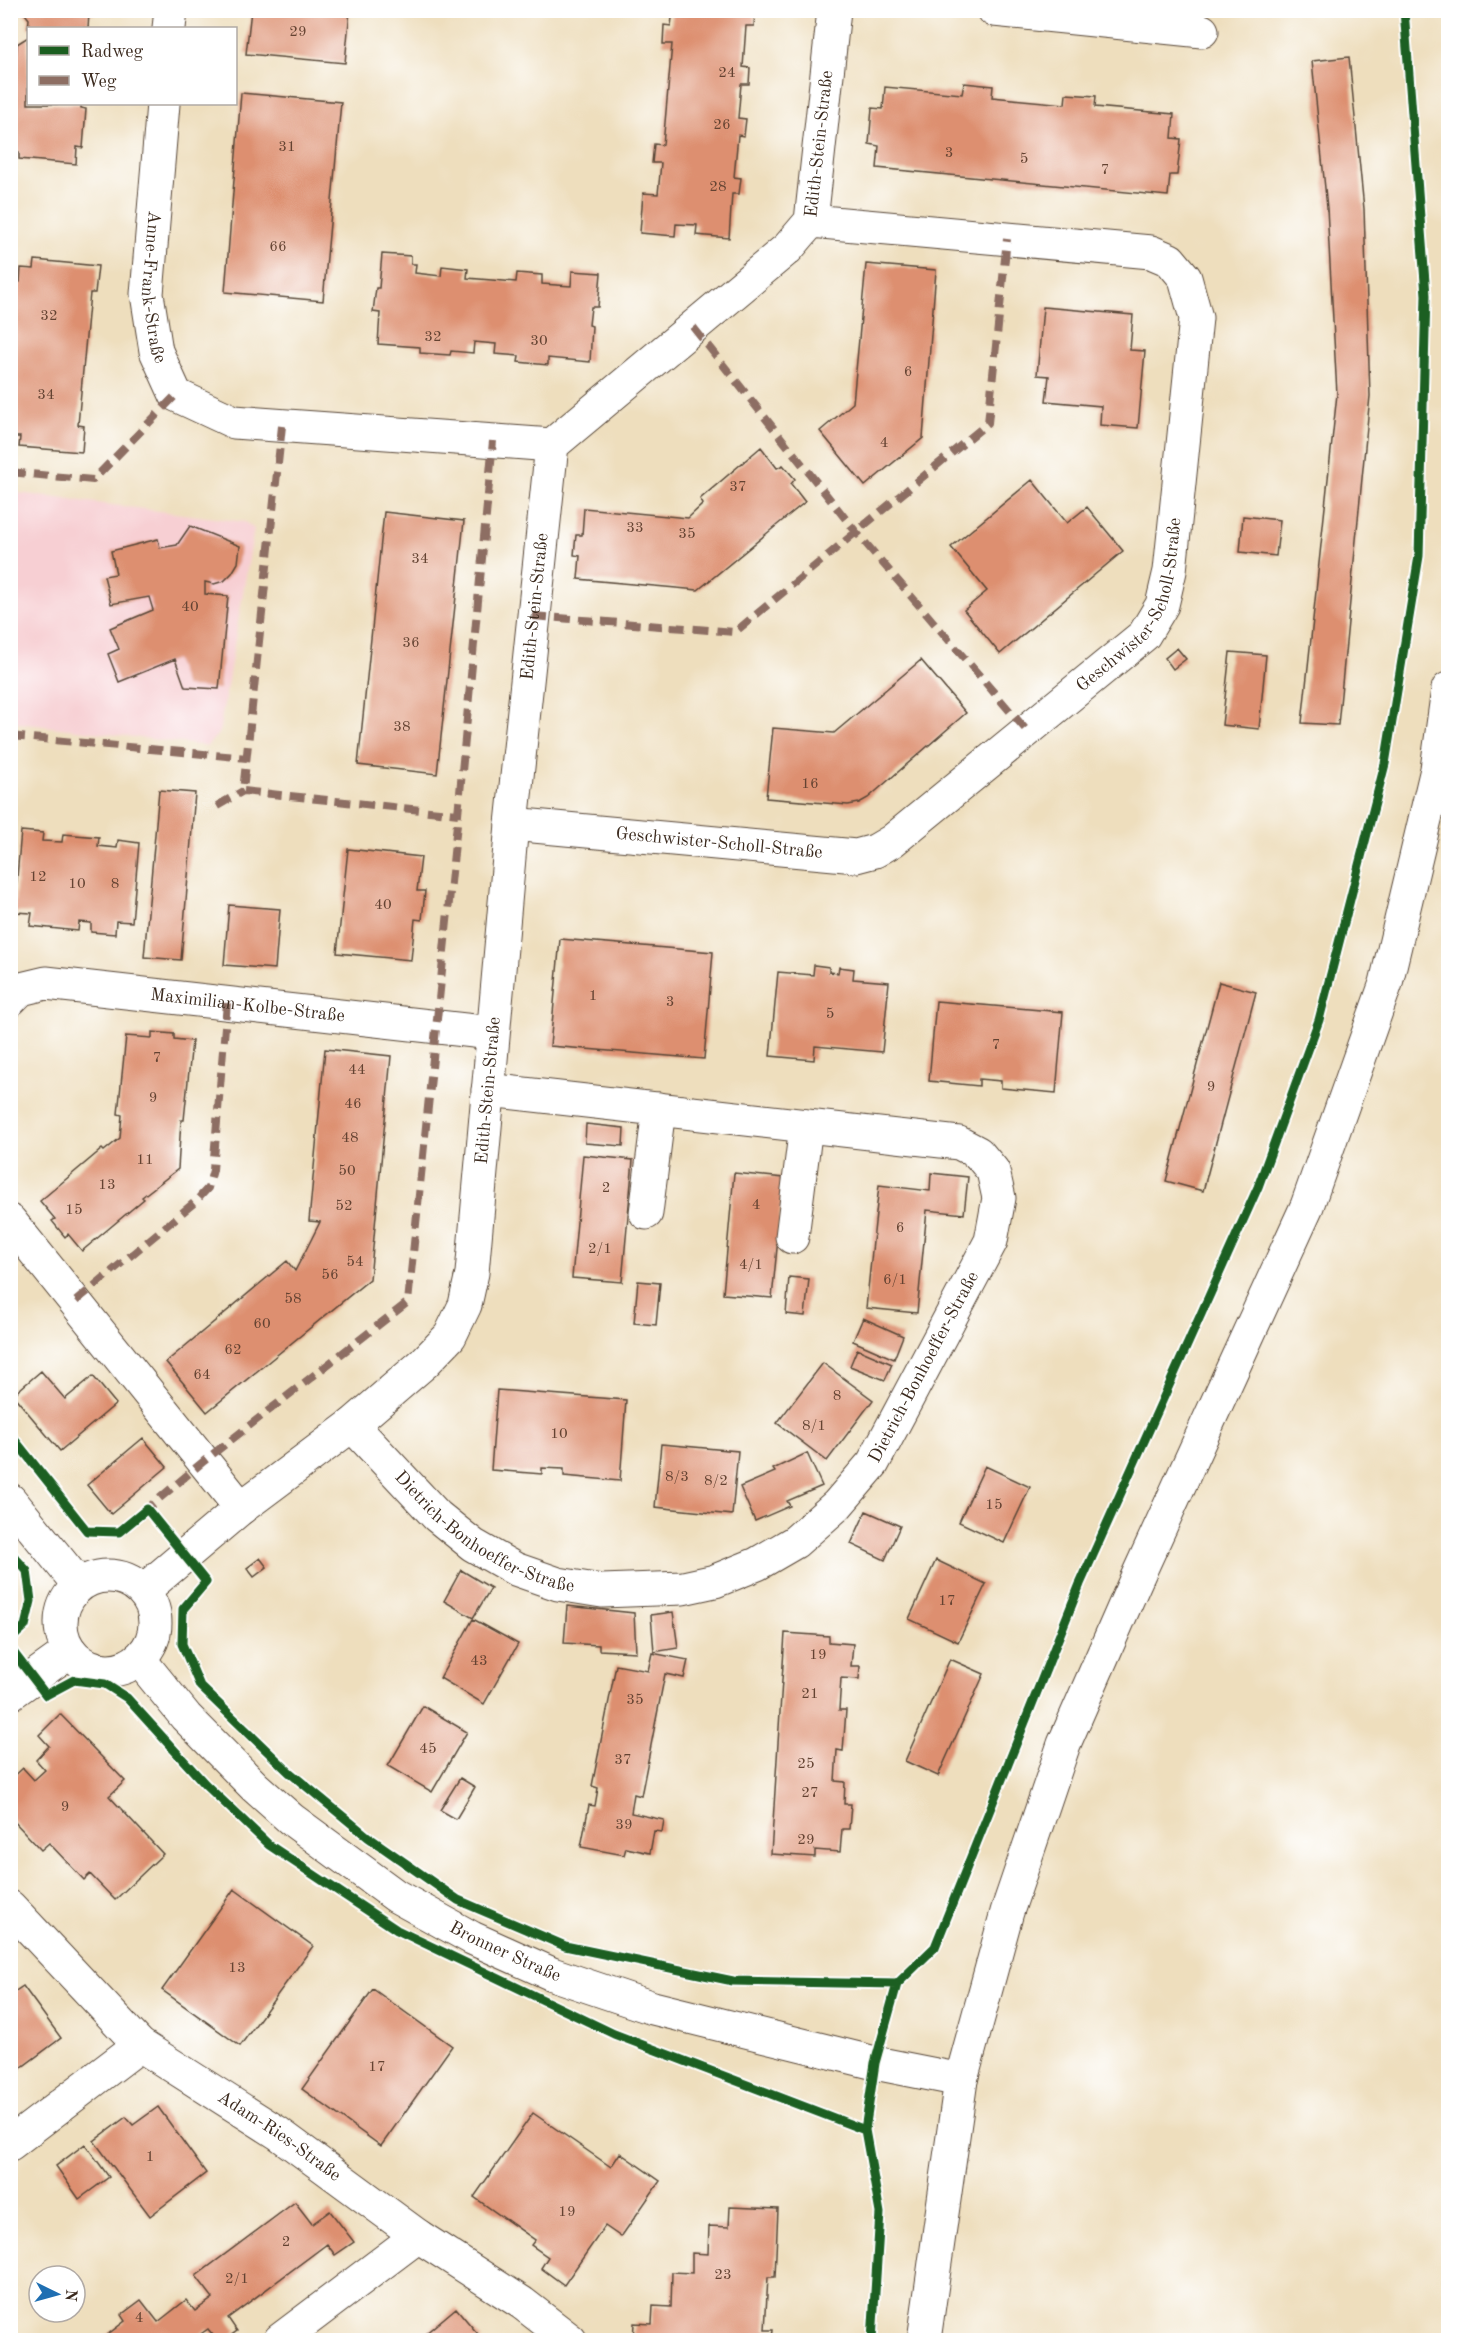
<svg xmlns="http://www.w3.org/2000/svg" width="1459" height="2351" viewBox="0 0 1459 2351" font-family="'Old Standard TT',serif">
  <style>
    .built { fill: #f7cfd3 }
    .building { fill: #dd8f6f }
    .lines { fill: none; stroke-linecap: round; stroke-linejoin: round }
    .minor-casing { stroke: #564536; stroke-width: 35 }
    .minor { stroke: #fff; stroke-width: 33 }
    .quiet { stroke: #8d6e63; stroke-width: 8; stroke-dasharray: 15 8; stroke-linecap: butt }
    .cycleway-casing { stroke: #fff; stroke-width: 13 }
    .cycleway { stroke: #1b5e20; stroke-width: 9 }
    .labels { text-anchor: middle; dominant-baseline: central; stroke-width: 6; stroke-linejoin: round; paint-order: stroke }
    .number-label { font-size: 15px; fill: #644332 }
    .street-label { font-size: 18px; fill: #3b2a1e; stroke: #fff }
  </style>
  <rect width="100%" height="100%" fill="#fff"/>
  <filter id="ink" filterUnits="userSpaceOnUse"><feTurbulence type="fractalNoise" baseFrequency=".0167" numOctaves="2"/><feDisplacementMap in="SourceGraphic" scale="12" xChannelSelector="R" yChannelSelector="G"/><feConvolveMatrix kernelMatrix="1 2 1 2 8 2 1 2 1" color-interpolation-filters="sRGB"/></filter>
  <filter id="wash" filterUnits="userSpaceOnUse"><feTurbulence type="fractalNoise" baseFrequency=".008" numOctaves="4" result="noise"/><feDisplacementMap in="SourceGraphic" scale="24" xChannelSelector="R" yChannelSelector="G"/><feGaussianBlur stdDeviation="1.35" result="paint"/><feColorMatrix in="noise" values="0 0 0 0 0 0 0 0 0 0 0 0 0 0 0 0 0 1.4 0 .05"/><feComposite in="paint" operator="in"/></filter>
  <g filter="url(#wash)">
    <rect width="100%" height="100%" fill="#eedebd"/>
    <path class="built" d="M11,492L245,522L254,529L219,733L207,746L11,722Z"/>
    <g id="blocks">
      <path class="building" d="M22,10H95L94,14H89L88,28H28L29,19Z
        M251,10H350L345,63L246,54Z
        M673,10H755L754,26H746L743,67L750,68L749,84H741L738,118L746,119L744,136L738,135L734,177L741,178L739,194H732L729,238L696,235L697,225L676,224L675,236L640,233L643,193L658,194L661,163H652L654,144L663,145L672,44H663L664,25L671,26Z
        M28,37V104H81V108L86,109L83,148L77,147L76,164L19,159V153L14,146H10V59L16,60L17,44Z
        M1349,57L1364,209L1370,396L1338,725L1302,723L1337,394L1327,208L1312,61Z
        M964,83L993,86L992,97L1065,104L1066,94L1096,96L1095,107L1174,114L1172,138L1181,139L1177,175H1170L1168,196L877,168L879,146L869,144L872,108L883,109L885,87L962,94Z
        M241,93L341,102L323,301L225,292Z
        M382,254L411,256V264H416L415,273L441,276L442,266L468,269L467,278L516,282L517,273L542,275V284L571,286L572,271L601,273L598,307H591L589,325L592,326L590,362L548,358V365L518,362L519,356L495,354L496,344L474,342L473,353L451,351L450,355L420,353V347L378,344L380,313L373,312L376,288H379Z
        M35,260L98,266L95,293H90L78,425L84,426L82,452L19,447L20,437H10V365L13,364V340L10,338V281L20,282L21,268L34,269Z
        M866,264L936,270L923,438L865,486L820,431L853,403Z
        M1043,307L1133,315L1130,350L1145,351L1138,428L1100,425L1101,406L1046,401L1049,376L1037,375Z
        M761,447L777,468L783,465L795,479L791,484L805,502L698,590L578,579L580,556L574,555L576,535H582L584,508L688,518L703,504L700,499Z
        M1032,480L1067,523L1087,507L1123,551L1000,654L964,610L987,591L951,547Z
        M384,512L464,521L437,774L358,765Z
        M1243,516L1280,520L1276,556L1240,552Z
        M190,526L240,546L238,563L232,573L224,581L214,584L205,582V594L228,596L219,689L185,687L175,659L119,682L108,654L119,649L110,628L153,610L149,597L111,604L104,576L116,574L111,551L158,539L160,548L177,545Z
        M1177,648L1186,659L1173,669L1165,658Z
        M1230,652L1266,655L1259,729L1222,725Z
        M921,660L966,713L868,798L859,803L848,805L766,798L773,728L834,733Z
        M159,790L195,793L181,960L144,957Z
        M21,831L43,833L42,841L62,842L63,834L99,837L98,846L117,848L118,840L139,843L132,922L116,921L115,934L91,932V923L79,922L78,931L30,926L32,913L14,912Z
        M348,849L421,857L417,891H425L422,920L415,919L411,960L337,953Z
        M229,905L280,909L275,969L224,965Z
        M560,939L713,952L704,1059L550,1046Z
        M814,965L829,967V972L838,973L839,967L854,969L853,979L889,982L882,1052L815,1046L814,1060L770,1056L778,972L813,975Z
        M1219,982L1256,992L1203,1191L1166,1181Z
        M936,1001L1063,1012L1056,1093L1001,1088V1081L979,1079V1086L929,1081Z
        M152,1032L174,1034V1039L192,1041L184,1120H181L178,1169L142,1197L144,1199L82,1251L68,1234L65,1237L52,1221L55,1219L40,1201L102,1149L104,1151L120,1138L122,1115L118,1114L126,1036L152,1038Z
        M325,1049L391,1056L370,1279L207,1412L166,1362L287,1261L295,1271L308,1246L320,1222L309,1221Z
        M586,1124L624,1128L623,1146L585,1143Z
        M583,1155L633,1160L622,1282L572,1278Z
        M734,1173L784,1178L772,1298L723,1294Z
        M931,1173L968,1177L964,1214L927,1210L917,1313L866,1308L879,1185L930,1191Z
        M789,1277L809,1279L805,1316L786,1314Z
        M638,1281L660,1283L656,1325L634,1323Z
        M863,1318L903,1336L894,1359L853,1341Z
        M857,1349L892,1364L885,1380L850,1366Z
        M823,1363L873,1400L827,1461L777,1423Z
        M41,1371L65,1399L93,1376L116,1404L60,1451L13,1395Z
        M497,1390L626,1400L620,1481L564,1476V1469L542,1468V1474L491,1470Z
        M143,1438L167,1467L111,1514L87,1485Z
        M661,1444L738,1451L732,1515L655,1507Z
        M807,1453L822,1486L787,1501L790,1506L755,1521L740,1487L775,1472L773,1469Z
        M985,1466L1030,1487L1004,1543L959,1522Z
        M866,1511L900,1526L885,1560L851,1544Z
        M260,1558L267,1567L254,1577L247,1568Z
        M936,1560L986,1584L958,1642L909,1619Z
        M461,1570L491,1588L473,1618L444,1601Z
        M567,1606L634,1613L636,1652L599,1650V1645L564,1643Z
        M673,1612L678,1648L654,1652L651,1615Z
        M473,1619L518,1644L484,1704L440,1678Z
        M785,1633L829,1636V1642L853,1644L851,1666H860L859,1679L841,1678L839,1710H846L843,1751L837,1750L835,1781L845,1782L844,1804H851L849,1829H842L840,1852L815,1850V1857L771,1854Z
        M652,1653L688,1660L684,1678L665,1674L641,1796L634,1794L631,1813L664,1820L662,1832L654,1831L650,1853L626,1848L624,1855L581,1847L589,1805L595,1806L598,1788L592,1786L616,1665L648,1671Z
        M950,1659L984,1674L938,1776L905,1761Z
        M423,1706L467,1732L432,1792L388,1766Z
        M60,1714L125,1781L109,1796L163,1854L115,1900L90,1874L84,1880L49,1843L41,1850L10,1817V1780L23,1768L34,1780L45,1770L36,1760L49,1746L39,1735Z
        M460,1778L475,1787L456,1819L440,1810Z
        M234,1889L313,1946L240,2046L162,1990Z
        M23,1986L61,2038L10,2076V1995Z
        M373,1989L452,2046L381,2146L302,2089Z
        M158,2107L206,2173L150,2216L94,2141L126,2117L133,2125Z
        M533,2113L611,2167L620,2153L660,2181L621,2237L605,2226L564,2285L541,2268L548,2257L531,2245L535,2240L474,2197Z
        M85,2144L109,2177L79,2199L56,2166Z
        M295,2202L312,2224L330,2211L354,2242L335,2255L327,2244L228,2318L237,2331L224,2340H217L208,2329L192,2340H105L103,2338L125,2321L121,2315L141,2300L158,2322L186,2300L195,2311L213,2298L196,2276Z
        M730,2207L778,2209L775,2277H768L765,2330H773L772,2340H633L634,2323L652,2324L653,2306L671,2307L672,2272L692,2273V2253L708,2254L709,2226L729,2227Z
        M456,2308L483,2340H418Z"/>
    </g>
  </g>
  <g filter="url(#ink)">
    <use href="#blocks" fill-opacity="0" stroke="#564536" stroke-width="1.5"/>
    <g class="lines">
      <defs>
        <g id="minor">
          <path d="M994,10L1202,31"/>
          <path d="M169,28L171,10"/>
          <path id="s1" d="M163,104L147,294L156,351L176,395L234,422L552,445"/>
          <path id="s2" d="M512,824L856,856L875,851L892,841L1144,635L1162,605L1170,571L1196,318L1185,278L1170,260L1151,252L811,221"/>
          <path id="s3" d="M10,1000L21,989L46,983L492,1033"/>
          <path d="M646,1213L659,1109"/>
          <path d="M10,1221L241,1508"/>
          <path d="M792,1237L806,1126"/>
          <path id="s4" d="M352,1425L437,1516L473,1545L515,1569L558,1584L602,1591L683,1588L715,1581L757,1564L795,1542L837,1505L873,1463L991,1241L999,1198L993,1171L978,1153L959,1143L488,1090"/>
          <path d="M10,1500L79,1585"/>
          <circle cx="108" cy="1623" r="47"/>
          <path id="s5" d="M143,1591L241,1508L352,1425L424,1363L450,1336L465,1305L472,1273L512,824L552,445L788,248L811,221L834,10"/>
          <path id="s6" d="M139,1659L186,1717L255,1787L291,1819L396,1896L472,1938L552,1974L653,2008L875,2063L961,2080"/>
          <path d="M10,1694L70,1651"/>
          <path id="s7" d="M10,1907L140,2045L278,2133L418,2236L522,2303L570,2340"/>
          <path d="M10,2144L140,2045"/>
          <path d="M280,2340L418,2236"/>
          <path d="M924,2340L961,2080L1007,1912L1064,1744L1135,1582L1307,1206L1386,983L1437,769L1448,689"/>
        </g>
      </defs>
      <use href="#minor" class="minor-casing"/>
      <use href="#minor" class="minor"/>
      <path class="quiet" d="M693,327L856,532L1027,731
        M282,426L243,791L458,814
        M10,472L93,480L176,395
        M533,616L735,632L988,423L1007,239
        M10,736L247,758
        M217,806L243,791
        M76,1301L195,1202L208,1188L213,1170L227,1003
        M142,1513L204,1461L408,1302L458,814L493,441"/>
      <defs>
        <path id="cycleway" d="M10,1434L87,1531L119,1532L147,1509L206,1582L183,1609L182,1644L200,1686L289,1772L368,1837L458,1900L565,1946L733,1981L897,1984
          M10,1552L27,1571L31,1601L25,1626L10,1640
          M10,1648L46,1695L74,1680L105,1684L127,1698L205,1784L269,1845L397,1930L614,2034L865,2130
          M872,2340L880,2213L865,2130L875,2063L897,1984L935,1947L1080,1584L1258,1187L1319,1020L1385,764L1419,556L1426,295L1404,10"/>
      </defs>
      <use href="#cycleway" class="cycleway-casing"/>
      <use href="#cycleway" class="cycleway"/>
    </g>
  </g>
  <g class="labels">
    <g class="number-label">
      <text x="298" y="32">29</text>
      <text x="727" y="73">24</text>
      <text x="722" y="125">26</text>
      <text x="287" y="147">31</text>
      <text x="949" y="153">3</text>
      <text x="1024" y="159">5</text>
      <text x="1105" y="170">7</text>
      <text x="718" y="187">28</text>
      <text x="278" y="247">66</text>
      <text x="49" y="316">32</text>
      <text x="433" y="337">32</text>
      <text x="539" y="341">30</text>
      <text x="908" y="372">6</text>
      <text x="46" y="395">34</text>
      <text x="884" y="443">4</text>
      <text x="738" y="487">37</text>
      <text x="635" y="528">33</text>
      <text x="687" y="534">35</text>
      <text x="420" y="559">34</text>
      <text x="190" y="607">40</text>
      <text x="411" y="643">36</text>
      <text x="402" y="727">38</text>
      <text x="810" y="784">16</text>
      <text x="38" y="877">12</text>
      <text x="77" y="884">10</text>
      <text x="115" y="884">8</text>
      <text x="383" y="905">40</text>
      <text x="593" y="996">1</text>
      <text x="670" y="1002">3</text>
      <text x="830" y="1014">5</text>
      <text x="996" y="1045">7</text>
      <text x="157" y="1058">7</text>
      <text x="357" y="1070">44</text>
      <text x="1211" y="1087">9</text>
      <text x="153" y="1098">9</text>
      <text x="353" y="1104">46</text>
      <text x="350" y="1138">48</text>
      <text x="145" y="1160">11</text>
      <text x="347" y="1171">50</text>
      <text x="107" y="1185">13</text>
      <text x="606" y="1188">2</text>
      <text x="756" y="1205">4</text>
      <text x="344" y="1206">52</text>
      <text x="74" y="1210">15</text>
      <text x="900" y="1228">6</text>
      <text x="600" y="1249">2/1</text>
      <text x="355" y="1262">54</text>
      <text x="751" y="1265">4/1</text>
      <text x="330" y="1275">56</text>
      <text x="895" y="1280">6/1</text>
      <text x="293" y="1299">58</text>
      <text x="262" y="1324">60</text>
      <text x="233" y="1350">62</text>
      <text x="202" y="1375">64</text>
      <text x="837" y="1396">8</text>
      <text x="814" y="1426">8/1</text>
      <text x="559" y="1434">10</text>
      <text x="677" y="1477">8/3</text>
      <text x="716" y="1481">8/2</text>
      <text x="994" y="1505">15</text>
      <text x="947" y="1601">17</text>
      <text x="818" y="1655">19</text>
      <text x="479" y="1661">43</text>
      <text x="810" y="1694">21</text>
      <text x="635" y="1700">35</text>
      <text x="428" y="1749">45</text>
      <text x="623" y="1760">37</text>
      <text x="806" y="1764">25</text>
      <text x="810" y="1793">27</text>
      <text x="65" y="1807">9</text>
      <text x="624" y="1825">39</text>
      <text x="806" y="1840">29</text>
      <text x="237" y="1968">13</text>
      <text x="377" y="2067">17</text>
      <text x="150" y="2157">1</text>
      <text x="567" y="2212">19</text>
      <text x="286" y="2242">2</text>
      <text x="723" y="2275">23</text>
      <text x="237" y="2279">2/1</text>
      <text x="139" y="2318">4</text>
    </g>
    <g class="street-label">
      <text stroke="none"><textPath href="#s5" startOffset="1719">Edith-Stein-Straße</textPath></text>
      <text stroke="none"><textPath href="#s1" startOffset="184">Anne-Frank-Straße</textPath></text>
      <text stroke="none"><textPath href="#s2" startOffset="730">Geschwister-Scholl-Straße</textPath></text>
      <text stroke="none"><textPath href="#s5" startOffset="1136">Edith-Stein-Straße</textPath></text>
      <text stroke="none"><textPath href="#s2" startOffset="208">Geschwister-Scholl-Straße</textPath></text>
      <text stroke="none"><textPath href="#s3" startOffset="244">Maximilian-Kolbe-Straße</textPath></text>
      <text stroke="none"><textPath href="#s5" startOffset="650">Edith-Stein-Straße</textPath></text>
      <text stroke="none"><textPath href="#s4" startOffset="732">Dietrich-Bonhoeffer-Straße</textPath></text>
      <text stroke="none"><textPath href="#s4" startOffset="174">Dietrich-Bonhoeffer-Straße</textPath></text>
      <text stroke="none"><textPath href="#s6" startOffset="474">Bronner Straße</textPath></text>
      <text stroke="none"><textPath href="#s7" startOffset="356">Adam-Ries-Straße</textPath></text>
    </g>
  </g>
  <rect width="1459" height="2351" fill="none" stroke="#fff" stroke-width="36"/>
  <rect x="27" y="27" width="210" height="78" fill="#ffffff" stroke="#b1aaa5" stroke-width="1.5"/>
  <rect x="39" y="46" width="30" height="9" fill="#1b5e20" stroke="#b1aaa5" stroke-width="1.5"/>
  <text x="81" y="57" font-size="18" fill="#3b2a1e">Radweg</text>
  <rect x="39" y="76" width="30" height="9" fill="#8d6e63" stroke="#b1aaa5" stroke-width="1.5"/>
  <text x="81" y="87" font-size="18" fill="#3b2a1e">Weg</text>
  <g transform="translate(57 2294) rotate(95)"><circle r="28" fill="#ffffff" stroke="#b1aaa5" stroke-width="1.5"/>
  <path d="M0-4.5L10 22L0 15L-10 22Z" fill="#1f6fb2"/>
  <text y="-9" font-size="16" font-weight="bold" text-anchor="middle" fill="#3b2a1e">N</text>
  </g>
</svg>
